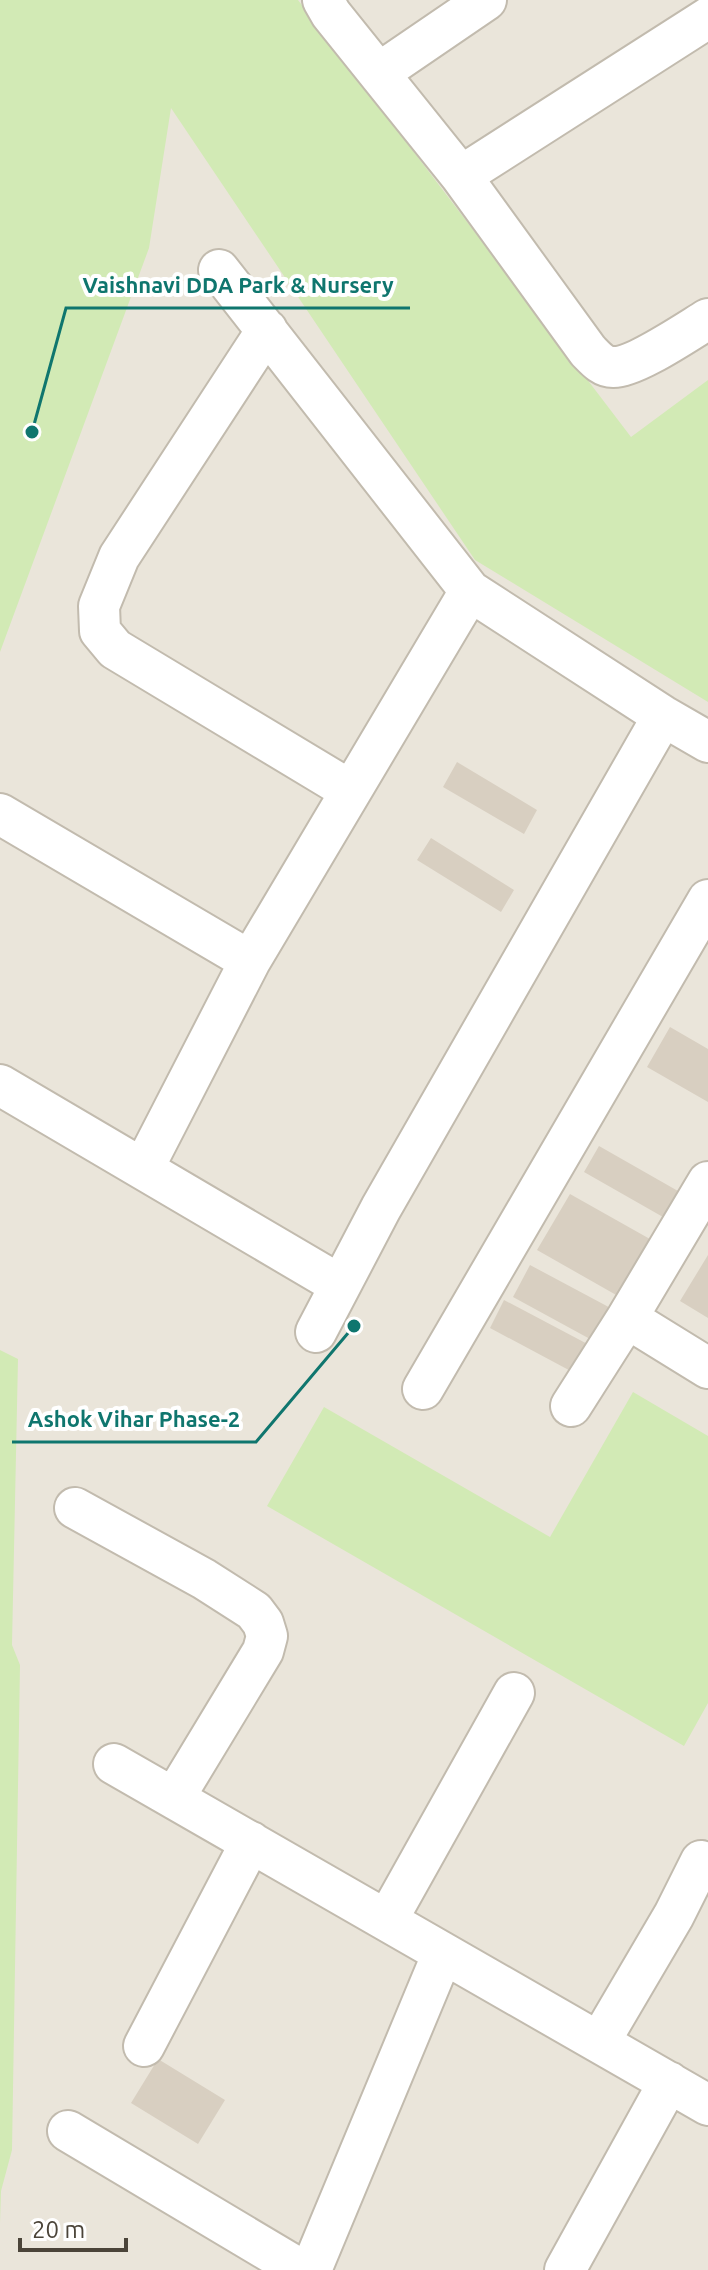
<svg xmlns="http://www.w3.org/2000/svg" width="708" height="2270" viewBox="0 0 708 2270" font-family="Ubuntu,sans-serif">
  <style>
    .residential { fill: #eae5da }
    .green { fill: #d2eab5 }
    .building { fill: #d8cfc1 }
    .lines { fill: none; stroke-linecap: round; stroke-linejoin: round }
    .minor-casing { stroke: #c2bbae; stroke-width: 44 }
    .minor { stroke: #fff; stroke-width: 40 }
    .leader { fill: none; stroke: #0f766e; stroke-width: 3 }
    .callout-dot { fill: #0f766e; stroke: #fff; stroke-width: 3 }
    .callout-label { font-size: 22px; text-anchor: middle; font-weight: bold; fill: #0f766e; stroke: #fff; stroke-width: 8; stroke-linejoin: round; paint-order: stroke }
  </style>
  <rect width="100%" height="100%" fill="#f6f3ec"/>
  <path class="residential" d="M236,0H708V2270H0V381Z"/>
  <path class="green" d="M0,0H298L631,437L708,380V702L475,560L171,108L149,248L0,652Z
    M0,1350L18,1359L12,1645L20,1665L12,2150L1,2191L0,2223Z
    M633,1392L708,1436V1703L684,1746L267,1506L324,1407L550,1537Z"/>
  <path class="building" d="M457,762L537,810L524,834L443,787Z
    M431,838L514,890L501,912L417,860Z
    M670,1027L708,1049V1102L647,1067Z
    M599,1146L685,1195L670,1221L584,1172Z
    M570,1194L657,1243L625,1300L537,1250Z
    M708,1255V1318L680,1301Z
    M530,1265L618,1312L601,1345L513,1297Z
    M504,1300L595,1348L580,1376L490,1328Z
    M158,2059L225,2100L198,2144L131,2103Z"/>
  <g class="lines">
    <defs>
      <path id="minor" d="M323,0L331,14L461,176L588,351C595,358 602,367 613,367C634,368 688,331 708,319
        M379,73L486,0
        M461,176L708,18
        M219,270L470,591L663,716L708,742
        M267,330L119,557L99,606L100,631L115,649L351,791
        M0,814L250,961
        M0,1085L340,1285
        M144,1167L250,961L470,591
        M627,1318L708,1368
        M316,1332L381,1208L663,716
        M423,1389L708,900
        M571,1406L627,1318L708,1182
        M75,1508L204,1579L254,1611L263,1623L267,1636L263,1651L174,1798
        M114,1764L708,2105
        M387,1920L514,1693
        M600,2041L674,1915L701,1861
        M144,2046L251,1842
        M68,2131L301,2270
        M311,2270L443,1953
        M565,2270L669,2082"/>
    </defs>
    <use href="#minor" class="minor-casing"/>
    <use href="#minor" class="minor"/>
  </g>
  <path class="leader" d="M32 432L66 308H410M354 1326L256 1442H12"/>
  <g class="callout-dot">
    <circle cx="32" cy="432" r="8"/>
    <circle cx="354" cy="1326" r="8"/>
  </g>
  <g class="callout-label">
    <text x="238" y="293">Vaishnavi DDA Park &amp; Nursery</text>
    <text x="134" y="1427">Ashok Vihar Phase-2</text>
  </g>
  <path d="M20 2238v12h106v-12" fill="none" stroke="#4b4439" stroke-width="4"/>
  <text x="32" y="2238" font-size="24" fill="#4b4439" stroke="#ffffff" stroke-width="6" paint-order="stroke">20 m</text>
</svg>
